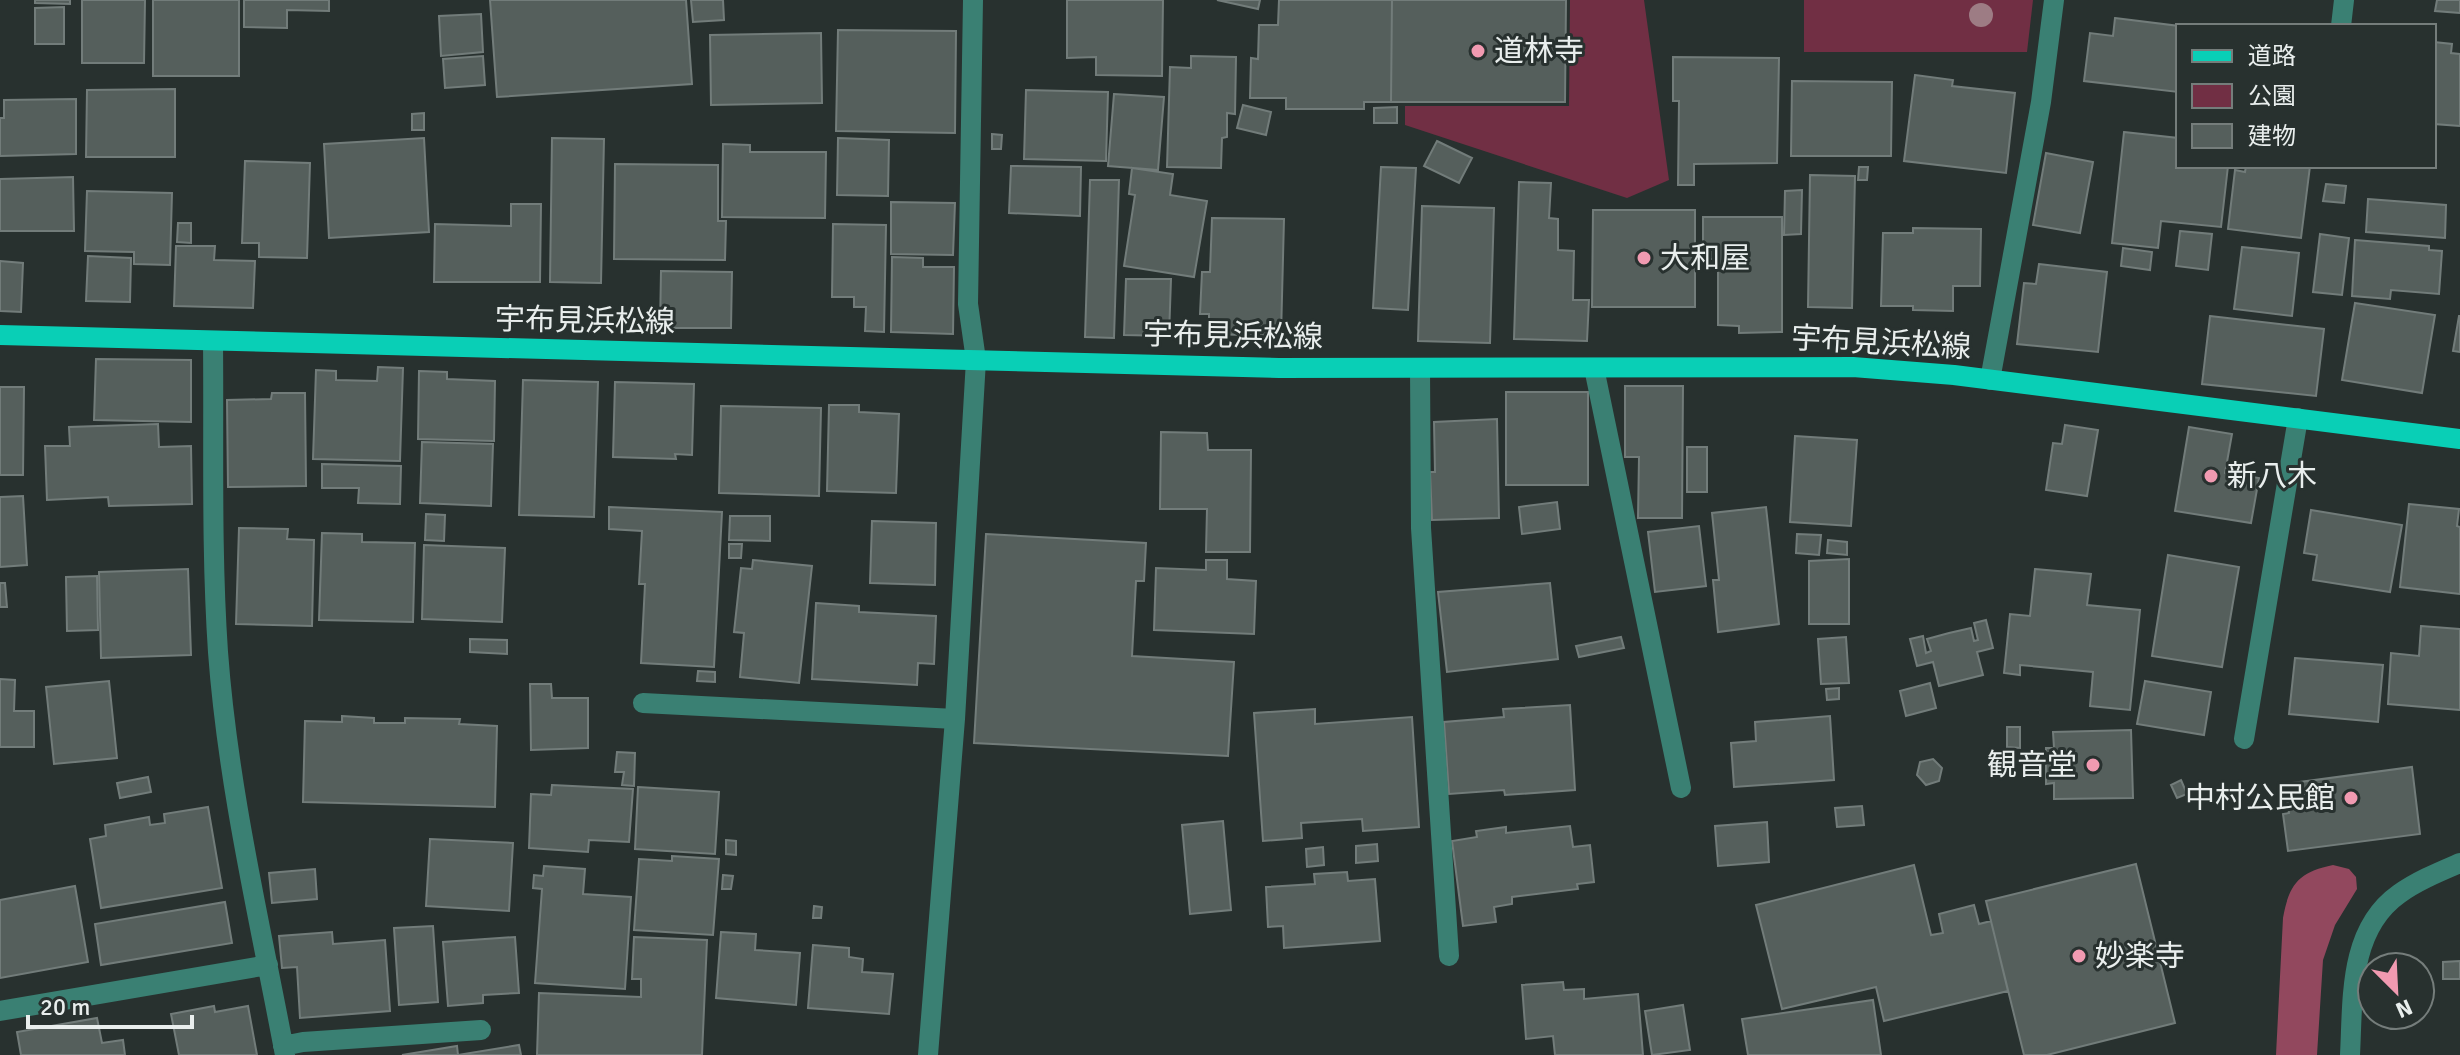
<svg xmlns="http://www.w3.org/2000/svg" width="2460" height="1055" viewBox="0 0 2460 1055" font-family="Signika,'Noto Sans JP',sans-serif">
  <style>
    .green { fill: #712f44 }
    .forest { fill: #92485e }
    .building { fill: #555f5c; stroke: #727c7a; stroke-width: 2 }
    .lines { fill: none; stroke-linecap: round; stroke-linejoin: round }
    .minor { stroke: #3a8073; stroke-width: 20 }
    .major { stroke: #09cfb6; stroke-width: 20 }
    .tree { fill: #9d7c84 }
    .poi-dot { fill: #f19ab1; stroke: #28312f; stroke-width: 3 }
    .labels { text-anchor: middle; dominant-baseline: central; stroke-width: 6; stroke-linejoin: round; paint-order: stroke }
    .poi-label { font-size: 30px; fill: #e9eeed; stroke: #28312f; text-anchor: start }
    .street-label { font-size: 30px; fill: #e9eeed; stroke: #28312f }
  </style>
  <rect width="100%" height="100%" fill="#28312f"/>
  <path class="green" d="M1570,0H1644L1669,180L1627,198L1405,125V106H1569Z
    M1804,0H2033L2027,52H1804Z"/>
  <path class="forest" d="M2333,865L2349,869L2356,877L2357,889L2335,925L2323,960L2317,1055H2276L2283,918C2289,884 2299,872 2333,865Z"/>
  <path class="building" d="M35,0H70V4L35,3Z
    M82,0H145L144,63H82Z
    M153,0H239V76H153Z
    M244,0H329V11L287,10V28L244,27Z
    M490,0H686L692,84L497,97Z
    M691,0H723L724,20L693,22Z
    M1067,0H1163L1162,76L1096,75V57L1067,58Z
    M1217,0H1260L1258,9Z
    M1279,0H1392L1391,102H1364V109H1286V98H1250L1251,58L1258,59L1259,25H1278Z
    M1392,0H1566L1565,102H1391Z
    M2437,0H2460V13L2435,11Z
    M64,7V44H35V8Z
    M481,14L483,52L441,56L439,16Z
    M2115,18L2179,26L2178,92L2084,81L2090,33L2113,36Z
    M838,30L956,31L955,133L836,131Z
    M821,33L822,103L711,105L710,35Z
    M2434,42L2452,44L2451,53L2460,54V126L2434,124Z
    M483,56L485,85L445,88L443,59Z
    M1191,56L1236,57L1235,114L1227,113V137L1222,138L1221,168L1167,167L1170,67L1191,68Z
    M1673,57L1779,58L1777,163L1694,164V185H1678L1679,101H1673Z
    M1915,75L1953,80L1952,86L2015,93L2006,173L1904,161Z
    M1792,81L1892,82L1891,156H1791Z
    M175,89V157H86L87,90Z
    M1026,90L1108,92L1106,161L1024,159Z
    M1114,94L1164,97L1158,170L1108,166Z
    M76,99V154L0,156V118H4V100Z
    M1243,105L1271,112L1266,135L1237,128Z
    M1397,107V123H1374V108Z
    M424,113V130H412V114Z
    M2124,132L2178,138V166H2228L2221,227L2161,221L2158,248L2112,243Z
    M992,134L1002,135L1001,149H992Z
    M424,138L429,232L329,238L324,144Z
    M552,138L604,139L601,283L550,282Z
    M838,138L889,140L888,196L837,195Z
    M1437,141L1472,158L1459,183L1424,166Z
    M723,144L750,145V152H826L825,218L722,217Z
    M2046,153L2093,162L2080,233L2033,225Z
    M245,161L310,163L307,258L259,257V243H242Z
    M615,164L718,165V221H726L725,260L614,259Z
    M1011,166L1081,167L1080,216L1009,213Z
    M2246,166H2310L2301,238L2228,229L2235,170L2245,172Z
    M1381,167L1416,168L1408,310L1373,308Z
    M1859,167H1868L1867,180H1858Z
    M1132,168L1173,174L1170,195L1207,201L1194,277L1124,266L1135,195L1129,194Z
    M1810,175L1855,176L1852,308L1808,307Z
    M73,177L74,231H0V179Z
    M1090,180H1119L1114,338L1085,337Z
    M1519,182L1551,183L1549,218L1558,219V250L1574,251L1573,300H1589L1587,341L1514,339Z
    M2326,184L2346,186L2344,203L2323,201Z
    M1802,190L1801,234L1784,235L1785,191Z
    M87,191L172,193L170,265L134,264V252L85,251Z
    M2368,199L2446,205L2445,238L2366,232Z
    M891,202L955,203L953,255L891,254Z
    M511,204H541L540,282H434L435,224L511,226Z
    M1422,206L1494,208L1490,343L1418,341Z
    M1593,210H1695V307H1592Z
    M1703,217H1782V332L1739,333V326L1718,325V259H1703Z
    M1212,218L1284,219L1281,336L1209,334V314H1200L1202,272H1210Z
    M178,223H191V243L177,242Z
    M833,224L886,225L884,332L865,331L866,307H854V297H832Z
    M1913,228L1981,229L1980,286H1953V311L1913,310V306H1881L1883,233H1913Z
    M2180,231L2212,234L2208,270L2176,266Z
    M2320,234L2349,238L2342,295L2313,292Z
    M2355,240L2429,246V250L2442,251L2439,294L2391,290L2390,299L2352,296Z
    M176,246H215L214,260L255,261L253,308L174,306Z
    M2242,247L2299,253L2292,316L2234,309Z
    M2123,248L2152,252L2150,270L2121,266Z
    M88,256L131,258L130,302L86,301Z
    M892,257L923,258V267H954L953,334L891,332Z
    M0,261L23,263L21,312L0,311Z
    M2039,264L2107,272L2098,352L2017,344L2024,283L2036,284Z
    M661,271L732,272L731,328H660Z
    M1126,279H1171L1169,336L1124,335Z
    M2355,303L2435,315L2422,393L2342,380Z
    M562,305H576V324H562Z
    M2210,316L2324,329L2316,396L2202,384Z
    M2459,316H2460V352L2453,351Z
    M96,359L191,360V422L94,420Z
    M378,367L403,368L400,461L313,459L316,370L336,371V380L377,381Z
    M419,371L447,372V379L495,381L494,441L418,439Z
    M523,380L598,382L594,517L519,515Z
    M615,382L694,384L692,455L675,454L676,459L613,457Z
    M1625,386H1683L1682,518H1638L1639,457H1625Z
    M0,387H24L23,475H0Z
    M1506,392H1588V485H1506Z
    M272,393H305L306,486L228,487L227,400L271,399Z
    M829,405H859V412L899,414L896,493L827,491Z
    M721,406L821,408L819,496L719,493Z
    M1497,419L1499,518L1432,520L1430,472H1435L1434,422Z
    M158,424L159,447L191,446L192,504L109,506L108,497L47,500L45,446H70L69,427Z
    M2065,425L2098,430L2087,496L2046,490L2053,443L2062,444Z
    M2189,427L2232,434L2225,473L2259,478L2251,523L2175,511Z
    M1161,432L1207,433L1208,450H1251L1250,552H1206L1207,509H1160Z
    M1795,436L1857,440L1851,526L1790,522Z
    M422,442L493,444L491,506L420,503Z
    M1687,447H1707V492H1687Z
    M322,464L401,466L400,504L358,503L359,488H322Z
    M23,496L27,565L0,567V497Z
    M1557,502L1560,529L1522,534L1519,507Z
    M2409,504L2459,509L2457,526L2460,527V594L2400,587Z
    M609,507L722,512L714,667L641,663L645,584H639L642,531L609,529Z
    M1766,507L1779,624L1718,632L1713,580H1719L1712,513Z
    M2311,510L2402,525L2390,592L2313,580L2317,555L2304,553Z
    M426,514L445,515L444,541L425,540Z
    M730,516H770V541L729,540Z
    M872,521L936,523L935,585L870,583Z
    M1699,526L1706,586L1655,592L1648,532Z
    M239,528L288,529L287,539L314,540L312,626L236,624Z
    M322,533L362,534V542L415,543L413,622L319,620Z
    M986,534L1146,543L1144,581H1136L1132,656L1234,662L1228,756L974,743Z
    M1797,534L1821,535L1819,555L1796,553Z
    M1828,540L1847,542V555L1827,553Z
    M729,544H742L741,558H729Z
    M424,545L505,548L502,622L422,619Z
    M2168,555L2239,567L2222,667L2152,656Z
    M1849,559V624H1809V561Z
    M753,560L812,566L799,683L740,677L744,633L734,632L741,568L752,569Z
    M1206,560H1227V579L1256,581L1254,634L1154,630L1156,568L1206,570Z
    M188,569L191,655L101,658L99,572Z
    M2035,569L2091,574L2087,605L2140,610L2130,710L2090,706L2093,672L2020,665V675L2004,673L2010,614L2030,616Z
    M97,576L98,630L67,631L66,577Z
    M0,583H5L7,607H0Z
    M1550,583L1558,659L1447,672L1438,592Z
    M816,603L859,606V612L936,616L934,664L918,663L917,685L812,679Z
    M1986,620L1993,648L1977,652L1983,675L1939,686L1933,662L1917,666L1910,639L1923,636L1926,653L1931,651L1927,639L1949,633L1971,628L1974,641L1978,640L1974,623Z
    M2421,626L2460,629V710L2388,704L2391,653L2419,656Z
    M1621,637L1624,648L1579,657L1576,646Z
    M1846,637L1849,683L1821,684L1818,639Z
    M470,639L507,640V654L470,652Z
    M2295,658L2383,665L2378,722L2289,714Z
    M698,671L715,672V682L697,681Z
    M0,679L15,680L14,711H34V747H0Z
    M109,681L117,758L54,764L46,687Z
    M2145,681L2211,692L2204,735L2137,724Z
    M1930,683L1936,708L1906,716L1900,691Z
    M530,684H551L552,698H588V748L531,750Z
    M1839,688V699L1827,700L1826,689Z
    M1570,705L1575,790L1505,795L1504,790L1449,794L1444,722L1504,717L1503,709Z
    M1315,709V724L1412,717L1419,827L1363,831L1362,819L1301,823L1302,838L1263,841L1254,713Z
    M342,716L374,718V723H405V718L460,719L459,724L497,726L495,807L303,802L305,721L342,722Z
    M1830,716L1834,780L1734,787L1731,743L1756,741L1755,722Z
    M2007,727H2020V748L2007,747Z
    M2131,730L2133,798L2054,799V783L2046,784V748H2054L2053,732Z
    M617,752L635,753L634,786L622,785L624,772H615Z
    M1933,759L1942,768L1939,781L1926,785L1917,775L1920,762Z
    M2412,767L2420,834L2288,851L2283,814L2289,813L2285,784Z
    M148,777L151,792L120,798L117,783Z
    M2181,780L2187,794L2177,798L2171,785Z
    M552,785L633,789L629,842L589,840L588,852L529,848L531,794L551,795Z
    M638,787L719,792L715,854L635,849Z
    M1862,806L1864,825L1837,827L1835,808Z
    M208,807L222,888L101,908L90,839L106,836L105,825L149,817L150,825L165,823L164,814Z
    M1223,821L1231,910L1190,914L1182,825Z
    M1767,822L1769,862L1718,866L1715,826Z
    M1570,826L1573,847L1590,845L1594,882L1577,884L1578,889L1512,897V904L1494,907L1496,922L1463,926L1452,841L1477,837L1476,831L1506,827V833Z
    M430,839L513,843L509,911L426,906Z
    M726,840L736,841V855L726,854Z
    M1377,844L1378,861L1356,863V846Z
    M1323,847L1324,865L1307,867L1306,849Z
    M672,856L719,859L713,935L634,930L639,859L672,861Z
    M2136,864L2175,1023L2047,1055H2024L1986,901Z
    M1914,865L1931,935L1943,933L1939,914L1974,905L1979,924L1991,921L2008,991L1884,1021L1876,987L1782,1009L1756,905Z
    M544,866L585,869L583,894L631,897L625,989L535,983L542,889L533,888L534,875L543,876Z
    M315,869L317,899L272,903L269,873Z
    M1347,872L1348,881L1375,879L1380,941L1284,948L1283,926L1268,927L1266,887L1315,884L1314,874Z
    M723,875L733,876L731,889H722Z
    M75,886L88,962L0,978V900Z
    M225,902L232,943L101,965L95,924Z
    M814,906L822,907L821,918H813Z
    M433,926L438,1002L399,1005L394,928Z
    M332,932L333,944L385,940L390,1011L300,1018L297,967L282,968L279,936Z
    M721,932L756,934L755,950L800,953L796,1005L716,998Z
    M515,937L519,993L483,995V1003L448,1006L443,942Z
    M634,937L707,940L702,1055H537L539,993L641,997V979H632Z
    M813,945L849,948V957L863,959L862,972L893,974L889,1014L808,1008Z
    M2460,961V979H2443V962Z
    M1563,982L1564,990L1584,989V999L1638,994L1643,1055H1555L1553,1036L1526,1039L1522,985Z
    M1873,1000L1881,1055H1748L1742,1019Z
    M1683,1005L1690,1050L1652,1055L1645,1011Z
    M214,1006L215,1012L248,1006L257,1055H179L171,1014Z
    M97,1018L102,1043L123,1040L125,1055H21L17,1032Z
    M519,1045L521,1055H402L457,1046L458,1055Z"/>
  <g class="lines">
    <path class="minor" d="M2341,26L2344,0
      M213,341C214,445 211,549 218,652C228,788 260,922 285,1055
      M1420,368L1421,528L1449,956
      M1594,368L1681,788
      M1990,380L2041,102L2054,0
      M643,703L955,719
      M2244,739L2298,418
      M0,1011L268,965
      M283,1046L303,1042L481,1030
      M928,1055L955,719L976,360L968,304L973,0
      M2350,1055C2353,1000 2348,930 2399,894C2417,881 2439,872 2460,863"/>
    <path class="major" d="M0,335L1279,368L1853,367L1954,375L2460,439"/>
  </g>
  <circle class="tree" cx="1981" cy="15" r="12"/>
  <g class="poi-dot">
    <circle cx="1478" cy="51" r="8"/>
    <circle cx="1644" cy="258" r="8"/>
    <circle cx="2211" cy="476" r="8"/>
    <circle cx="2093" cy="765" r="8"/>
    <circle cx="2351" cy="798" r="8"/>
    <circle cx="2079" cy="956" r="8"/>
  </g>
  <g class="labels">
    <g class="poi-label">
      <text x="1494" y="51">道林寺</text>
      <text x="1660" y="258">大和屋</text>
      <text x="2227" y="476">新八木</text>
      <text x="2077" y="765" text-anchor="end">観音堂</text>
      <text x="2335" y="798" text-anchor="end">中村公民館</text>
      <text x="2095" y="956">妙楽寺</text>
    </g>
    <g class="street-label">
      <text transform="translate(585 321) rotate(1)">宇布見浜松線</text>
      <text transform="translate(1233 336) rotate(1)">宇布見浜松線</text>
      <text transform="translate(1881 343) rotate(3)">宇布見浜松線</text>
    </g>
  </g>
  <rect x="2176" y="24" width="260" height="144" fill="#28312f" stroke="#757d7b" stroke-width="2"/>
  <rect x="2192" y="50" width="40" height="12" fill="#09cfb6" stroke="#757d7b" stroke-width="2"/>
  <text x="2248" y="64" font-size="24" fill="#e9eeed">道路</text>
  <rect x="2192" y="84" width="40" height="24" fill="#712f44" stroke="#757d7b" stroke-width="2"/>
  <text x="2248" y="104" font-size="24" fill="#e9eeed">公園</text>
  <rect x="2192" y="124" width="40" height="24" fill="#555f5c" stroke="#757d7b" stroke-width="2"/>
  <text x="2248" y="144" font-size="24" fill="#e9eeed">建物</text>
  <g transform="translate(2396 991) rotate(156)"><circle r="38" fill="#28312f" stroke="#757d7b" stroke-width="2"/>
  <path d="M0-6L14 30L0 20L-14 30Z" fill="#f19ab1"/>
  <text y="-12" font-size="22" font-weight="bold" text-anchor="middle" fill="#e9eeed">N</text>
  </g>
  <path d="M28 1015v12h164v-12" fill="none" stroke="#e9eeed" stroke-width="4"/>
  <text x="40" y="1015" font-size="24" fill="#e9eeed" stroke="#28312f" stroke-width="6" paint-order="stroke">20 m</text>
</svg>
